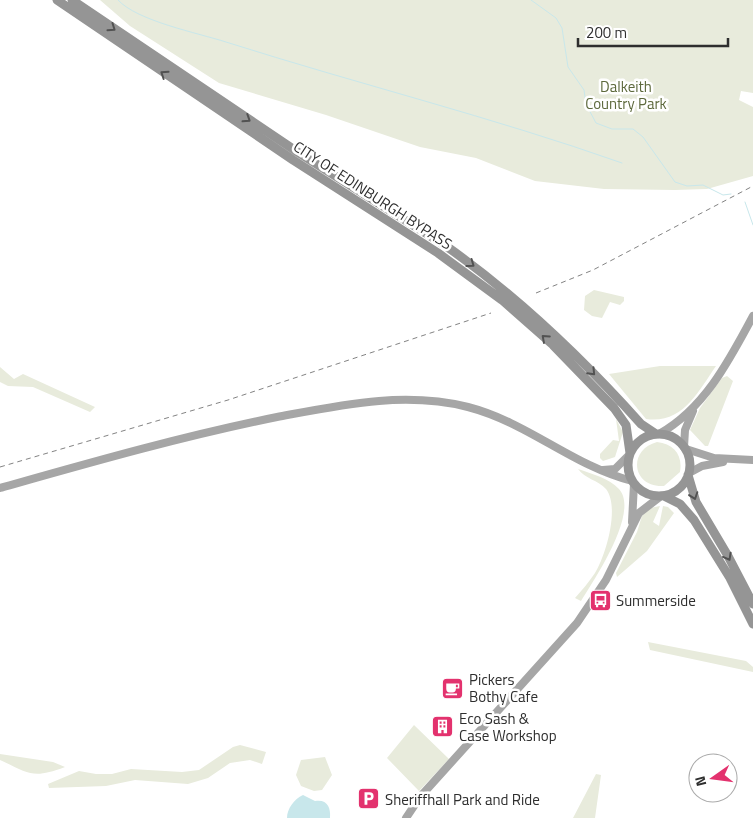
<svg xmlns="http://www.w3.org/2000/svg" width="753" height="818" viewBox="0 0 753 818" font-family="'Titillium Web',sans-serif">
  <style>
    .green { fill: #e8ebdc }
    .water { fill: #c8e7eb }
    .lines { fill: none; stroke-linecap: round; stroke-linejoin: round }
    .stream { stroke: #c8e7eb; stroke-width: 1 }
    .primary { stroke: #a6a6a6; stroke-width: 8 }
    .highway { stroke: #959595; stroke-width: 9 }
    .rail { stroke: #838383; stroke-width: 1; stroke-dasharray: 5 4; stroke-linecap: butt }
    .oneway { stroke: #525252 }
    .labels { text-anchor: middle; dominant-baseline: central; stroke-width: 5; stroke-linejoin: round; paint-order: stroke }
    .park-label { font-size: 15px; fill: #5d693c; stroke: #fff }
    .street-label { font-size: 15px; fill: #2e2e2e; stroke: #fff }
    .poi-label { font-size: 15px; fill: #2e2e2e; stroke: #fff; text-anchor: start }
  </style>
  <rect width="100%" height="100%" fill="#fff"/>
  <path class="green" d="M100,0H753V93L741,91L739,100L753,107V176L707,189L675,190L604,189L535,181L476,158L420,147L326,115L219,83L130,26Z
    M594,290L624,297V301L620,305L610,302L602,318L592,316L584,310L585,296Z
    M660,366H716C698,392 683,424 646,419L609,374Z
    M0,367L14,379L23,374L95,407L90,412L33,387L8,386L0,382Z
    M727,376L733,381L708,446H705L690,430L700,408L722,378Z
    M616,419L623,432L615,457L603,461L600,458V454L613,440L619,441Z
    M657,442C674,444 683,455 680,472L664,486C632,488 627,450 657,442Z
    M578,469C592,474 609,478 619,489C640,512 594,580 581,601L575,598C582,590 589,582 595,573C606,555 620,507 606,489C598,480 585,479 578,469Z
    M660,506L653,522L659,526L663,506L668,507L674,513L647,551L617,577L616,573L637,532L642,516L650,508Z
    M648,642L746,661L753,667V672L650,650Z
    M414,725L449,759L419,791L387,758Z
    M240,745L266,752L262,764L250,760L230,763L208,778L188,784L135,780L106,786L49,788L48,784L79,771L96,774H112L131,769L182,772L199,770L233,747Z
    M0,754L53,762L65,767C33,779 30,774 0,760Z
    M325,757L332,775L322,790L314,791L301,786L296,775L301,760Z
    M596,774L601,775L595,818H573Z"/>
  <path class="water" d="M303,795L315,801C327,799 331,807 330,818H287C287,809 294,799 303,795Z"/>
  <g class="lines">
    <path class="stream" d="M118,0C137,21 198,33 226,42C358,84 492,117 622,163
      M531,0L556,18L562,28L568,67L584,90L586,104L596,123L612,129H633L643,137L675,182L687,186L703,185L723,195L731,194
      M745,202L753,225"/>
    <path class="primary" d="M659,434C704,409 729,361 753,316
      M684,447L685,430L693,411
      M686,449L714,458L753,460
      M603,470L615,469L629,455
      M689,473L702,466L723,462
      M0,488C92,462 183,436 277,417C341,405 404,391 468,407C529,423 571,465 632,481
      M632,522L634,484
      M406,818L420,797L577,623L606,580L639,513L661,496"/>
    <path class="highway" d="M57,0L293,160L438,253L502,300L553,345L614,408L626,425L630,453
      M72,0L299,153L446,246C518,297 582,358 641,424L656,434
      M628 465a31 31 0 1 1 62 0a31 31 0 1 1-62 0Z
      M688,475L696,502L728,556L753,604
      M664,496L680,504L694,520L730,578L753,624"/>
    <path class="rail" d="M536,293L593,270L753,186
      M0,467L228,400L491,313"/>
  </g>
  <defs><path id="oneway-chevron" d="M-2-3.5L2.5 0L-2 3.5" fill="none" stroke-width="1.6" stroke-linecap="round" stroke-linejoin="round" transform="scale(1.25)"/></defs>
  <g class="oneway">
    <use href="#oneway-chevron" transform="translate(112 28) rotate(35)"/>
    <use href="#oneway-chevron" transform="translate(164 74) rotate(-146)"/>
    <use href="#oneway-chevron" transform="translate(247 119) rotate(33)"/>
    <use href="#oneway-chevron" transform="translate(471 264) rotate(36)"/>
    <use href="#oneway-chevron" transform="translate(545 338) rotate(-138)"/>
    <use href="#oneway-chevron" transform="translate(592 372) rotate(46)"/>
    <use href="#oneway-chevron" transform="translate(694 496) rotate(71)"/>
    <use href="#oneway-chevron" transform="translate(728 557) rotate(61)"/>
  </g>
  <defs>
    <symbol id="bus-square" viewBox="-11 -11 22 22"><rect x="-9" y="-9" width="18" height="18" rx="4" fill="#e3326e" stroke="#fff"/><path d="M-5-6H5V4H4V6H2V4H-2V6H-4V4H-5ZM-3.5-4V0h7V-4ZM-3.5 1.2v1.5H-2V1.2ZM2 1.2v1.5H3.5V1.2Z" fill="#fff"/></symbol>
    <symbol id="cafe-square" viewBox="-11 -11 22 22"><rect x="-9" y="-9" width="18" height="18" rx="4" fill="#e3326e" stroke="#fff"/><path d="M-5.5-4.5H6V0H3Q3 3.5 0 3.5H-2.5Q-5.5 3.5-5.5 0ZM3-3.2v2h1.7v-2ZM-6 4.5H4V6H-6Z" fill="#fff"/></symbol>
    <symbol id="building-square" viewBox="-11 -11 22 22"><rect x="-9" y="-9" width="18" height="18" rx="4" fill="#e3326e" stroke="#fff"/><path d="M-4-6H4V6H1V3H-1V6H-4ZM-2.5-4.3h1.7v1.8h-1.7ZM.8-4.3h1.7v1.8H.8ZM-2.5-1h1.7V.8h-1.7ZM.8-1h1.7V.8H.8Z" fill="#fff"/></symbol>
    <symbol id="parking-square" viewBox="-11 -11 22 22"><rect x="-9" y="-9" width="18" height="18" rx="4" fill="#e3326e" stroke="#fff"/><path d="M-3.5-5.5H1a3.5 3.5 0 0 1 0 7H-1V5.5H-3.5ZM-1-3.4V-.6H.8a1.4 1.4 0 0 0 0-2.8Z" fill="#fff"/></symbol>
  </defs>
  <g fill-rule="evenodd">
    <use href="#bus-square" x="588" y="588" width="25" height="25"/>
    <use href="#cafe-square" x="440" y="676" width="25" height="25"/>
    <use href="#building-square" x="430" y="714" width="25" height="25"/>
    <use href="#parking-square" x="356" y="786" width="25" height="25"/>
  </g>
  <g class="labels">
    <g class="park-label">
      <text x="626" y="86">Dalkeith<tspan x="626" dy="17">Country Park</tspan></text>
    </g>
    <g class="street-label">
      <text transform="translate(373 195) rotate(33)">CITY OF EDINBURGH BYPASS</text>
    </g>
    <g class="poi-label">
      <text x="616" y="600">Summerside</text>
      <text x="469" y="679">Pickers<tspan x="469" dy="17">Bothy Cafe</tspan></text>
      <text x="459" y="718">Eco Sash &amp;<tspan x="459" dy="17">Case Workshop</tspan></text>
      <text x="385" y="799">Sheriffhall Park and Ride</text>
    </g>
  </g>
  <g transform="translate(713 778) rotate(256)"><circle r="24" fill="#ffffff" stroke="#ababab"/>
  <path d="M0-4L9 19L0 12L-9 19Z" fill="#e3326e"/>
  <text y="-8" font-size="14" font-weight="bold" text-anchor="middle" fill="#2e2e2e">N</text>
  </g>
  <path d="M578 38v8h150v-8" fill="none" stroke="#2e2e2e" stroke-width="2.5"/>
  <text x="586" y="38" font-size="15" fill="#2e2e2e" stroke="#ffffff" stroke-width="4" paint-order="stroke">200 m</text>
</svg>
